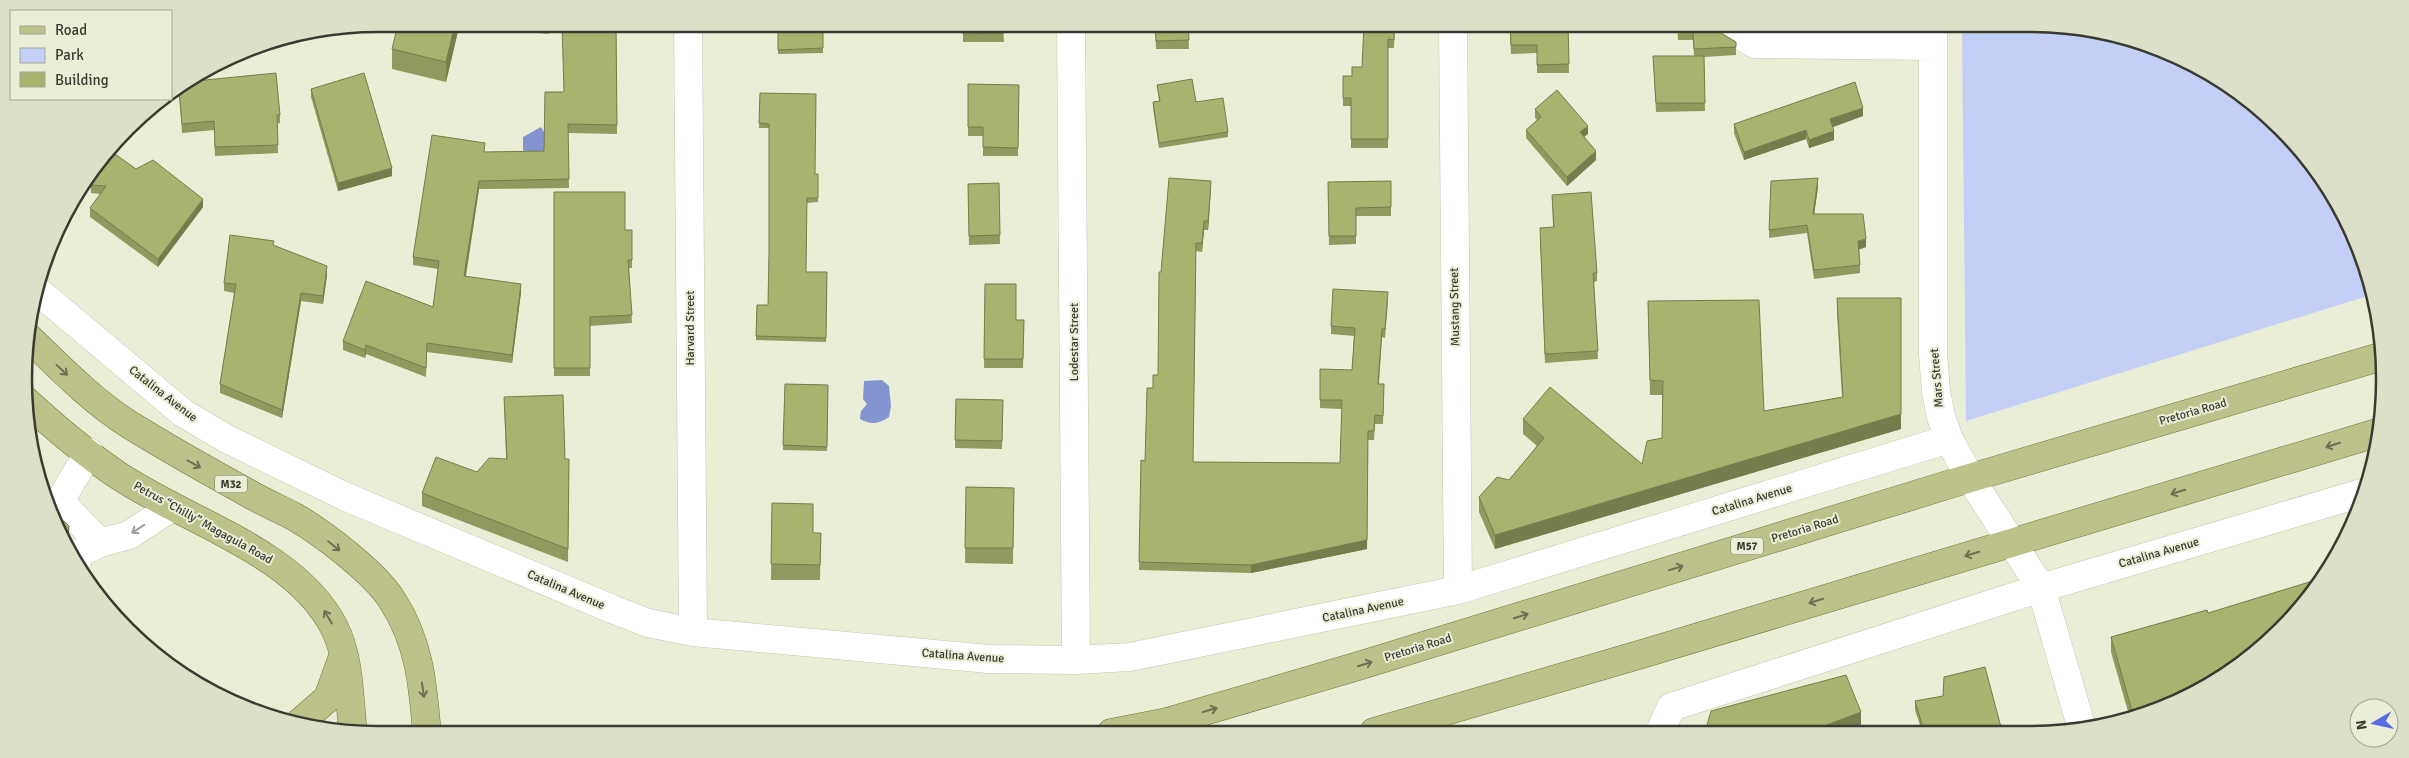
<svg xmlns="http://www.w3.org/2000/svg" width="2409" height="758" viewBox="0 0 2409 758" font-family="Signika,sans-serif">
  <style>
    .green { fill: #c3cff6 }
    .water { fill: #8394d0 }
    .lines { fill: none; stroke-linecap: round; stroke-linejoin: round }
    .minor-casing { stroke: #c2c6af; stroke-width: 29 }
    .major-casing { stroke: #727937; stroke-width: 29 }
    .minor { stroke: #fff; stroke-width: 28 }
    .major { stroke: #bcc289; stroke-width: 28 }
    .wall { fill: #91995f }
    .shaded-wall { fill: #767d4d }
    .building { fill: #a9b26e; stroke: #767d4d }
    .oneway { stroke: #6d7154 }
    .oneway2 { stroke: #9c9d98 }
    .labels { text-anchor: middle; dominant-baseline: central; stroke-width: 4; stroke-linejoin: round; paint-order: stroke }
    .shield { fill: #eaeed6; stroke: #6e7162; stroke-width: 1 }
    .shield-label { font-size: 11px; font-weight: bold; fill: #393b31 }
    .street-label { font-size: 12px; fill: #393b31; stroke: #eaeed6 }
    .rim { fill: none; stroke: #393b31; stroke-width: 2.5 }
  </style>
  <rect width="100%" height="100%" fill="#eaeed6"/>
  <path class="green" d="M1962,24H2030L2100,31L2166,51L2228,84L2281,128L2326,182L2358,243L2374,294L1966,421Z"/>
  <path class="water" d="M541,127L555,151L532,156L523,150V137Z
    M882,380L889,386L891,406L889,417C879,424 871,425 860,419L861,411L867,404L863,399L864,381Z"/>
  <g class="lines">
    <defs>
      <path id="minor" d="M688,24L693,632
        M1071,24L1076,660
        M1453,24L1458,590
        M1732,24L1734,32L1755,44L1933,46
        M1933,24V354L1936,391L1941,417L1949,439L1970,478L2041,588L2082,729
        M39,292L183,413L227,439L344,496L612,609L648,623L693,632L989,659L1076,660L1130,657L1458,590L1949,439
        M60,501L100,543
        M49,507L60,501L89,452
        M77,562V554L100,543L129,535L172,507
        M1660,732L1671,707L2041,588L2362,493"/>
      <path id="major" d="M27,336C59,367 92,401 130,425C169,449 208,471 248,493C263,502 280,509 295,517C324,534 375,573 392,600C420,643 423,686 427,734
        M25,400C53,426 84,452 116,474C185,521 295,551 334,627C350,658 349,698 353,732
        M298,724L328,698L342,659
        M1374,732L1642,654L2380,432
        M1111,733L1167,722L1355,667L1970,478L2383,356"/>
    </defs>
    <use href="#minor" class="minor-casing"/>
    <use href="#major" class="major-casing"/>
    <use href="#minor" class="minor"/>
    <use href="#major" class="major"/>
  </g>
  <path class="wall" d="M459,24V27L446,82L392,69V49L408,25Z
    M504,24H550L549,34L504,30Z
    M616,24L617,134L568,133L569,188L479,189L466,276L521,292L512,363L427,352L426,377L366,354L365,358L343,350V341L433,307L438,269L413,265V257L485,152L544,151Z
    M778,24H823V53L778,54Z
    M963,24H1003L1004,42H963Z
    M1155,24H1188L1189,49H1156Z
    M1395,24L1394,48H1388V148H1351V106H1343V76H1352L1362,67Z
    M1502,24H1578V25L1568,30L1569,73H1537V53L1511,54L1510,32H1503Z
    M1677,24H1718L1721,33L1736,42V55L1704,57L1705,111L1656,112L1653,56H1694L1693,40H1678Z
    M1818,24H1866V30L1818,29Z
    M195,81L280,115V123L277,124L278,153L215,156L214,130L182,133L179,91Z
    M968,84L1019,85L1018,156H983V136H968Z
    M1157,85L1196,102L1228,132V137L1159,148L1153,108V102L1159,101Z
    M311,89L392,176L338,191L311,97Z
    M760,93L815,174H818V202L807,203L806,272H827L826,342L756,340L757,305H768L769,253V128H759Z
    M1535,109L1588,134L1584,137L1596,160L1567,186L1526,138V130L1537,120L1535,118Z
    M1863,116L1833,127L1834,140L1809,148L1806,139L1744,160L1734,133V124Z
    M115,154L136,169L203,207L158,267L90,217V208L100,194L91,193L90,174Z
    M1391,181V216H1356V244L1329,245L1328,182Z
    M999,183L1000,244L969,245L968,184Z
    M1818,187L1814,214L1866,247L1859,249L1860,265V273L1814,279L1807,233L1769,238V230Z
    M1211,190L1209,218L1208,230H1204L1202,252L1196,251L1193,462L1340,463L1342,409L1320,408V369L1352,370L1354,336L1331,334V326L1388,301L1385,338L1382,337L1379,384H1384L1383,424H1375L1374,440H1368L1367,549L1251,573L1139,570L1141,460L1145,461L1153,388L1158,375L1161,272Z
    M554,192L625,230H632V268H629L632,323L590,326V376H554Z
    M1552,195L1597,273V281L1594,282L1598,359L1545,363L1540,236L1553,227Z
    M274,246L327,275L323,304L301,301L282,418L220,393V384L234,293L224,291V283Z
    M985,284L1016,320H1024L1023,368H984Z
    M1837,298L1901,429L1495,549L1479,512V497L1509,480L1537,446L1523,434V419L1642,464L1662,438V395H1650L1648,301L1764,411L1842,397L1837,313Z
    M785,384L828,385L827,451L783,450Z
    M504,397L565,459H569L568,562L422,506V493L477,472L506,459Z
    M956,399L1003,400L1002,449L955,448Z
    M966,487L1014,488L1013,564L965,563Z
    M772,503L813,533H821L820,580H771Z
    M2111,637L2187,698L2129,715L2111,652Z
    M1915,701L2002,731H1922L1915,710Z"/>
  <path class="shaded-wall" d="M455,24H459V27L446,82V62Z
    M1568,24H1578V25L1568,31Z
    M1863,108V116L1830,128V119Z
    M1588,126V134L1580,140V132Z
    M1806,130V139L1744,160V152Z
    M1834,131V140L1809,148V140Z
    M1596,151V160L1567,186V177Z
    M392,168V176L338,191V183Z
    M1818,178V187L1813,223V214Z
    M479,181V189L464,285V276Z
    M1211,181L1209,218L1208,230V221Z
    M203,199V207L158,267V259Z
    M1204,221V230L1202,252V243Z
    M1866,239V247L1858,250V241Z
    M327,266V275L323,304V296Z
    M521,284V292L512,363V355Z
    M301,293V301L282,418V410Z
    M1901,298V429L1495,549V535L1901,414Z
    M366,345V354L365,358V350Z
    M1368,431L1367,549L1251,573V565Z
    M69,526L68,542L65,544L63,541Z
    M1861,712V728L1850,732H1824V726Z"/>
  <path class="building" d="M398,24L408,25V24H455L446,62L392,49Z
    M528,24H549V26Z
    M562,24H616L617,125L568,124L569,179L479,181L464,276L521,284L512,355L427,343L426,368L366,345L365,350L343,341L366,281L433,307L439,261L413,257L432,135L485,143L484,152L544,151L545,92H564Z
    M778,24H823V48L778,50Z
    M963,24H1003L1004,33L963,34Z
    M1155,24H1188L1189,40L1156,41Z
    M1364,24H1394V40L1388,39V139H1351V98H1343V76H1352V67H1362Z
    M1503,24H1568L1569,64L1537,65V45H1511L1510,24Z
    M1677,24H1718L1721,33L1736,42V47L1694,49L1693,31H1678Z
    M1653,56H1704L1705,103H1656Z
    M276,73L280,115H277L278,145L215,147L214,121L182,124L179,90L195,81Z
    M364,73L392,168L338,183L311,89Z
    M1192,79L1196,102L1223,98L1228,132L1159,143L1153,102L1160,101L1157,85Z
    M1855,82L1863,108L1830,119L1834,131L1809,140L1806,130L1744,152L1734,124Z
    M968,84L1019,85L1018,148L983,147V127H968Z
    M1557,90L1588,126L1580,132L1596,151L1567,177L1526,130L1541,117L1535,109Z
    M760,93L816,94L815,174H818V198H807L806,272H827L826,338L756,336L757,305H768L769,253V124L759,123Z
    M115,144V154L136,169L153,160L203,199L158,259L90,208L106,186L91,185V173L97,163Z
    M1169,178L1211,181L1209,209L1208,221H1204L1202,243H1196L1193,462L1340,463L1342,400H1320V369L1352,370L1355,328L1331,326L1333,289L1388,292L1385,329H1382L1378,384H1384L1383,416L1375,415L1374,431H1368L1367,540L1251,565L1139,562L1141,460L1145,461L1147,388H1153V375H1158L1159,272H1161Z
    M1818,178L1813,214H1863L1866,239L1858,241L1860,265L1814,270L1807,225L1769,230L1771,181Z
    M1391,181V207L1356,208V236H1329L1328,182Z
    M999,183L1000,235L969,236L968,184Z
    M554,192H625V230H632V260H628L632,315L590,317V368H554Z
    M1591,192L1597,273H1593L1598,351L1545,354L1540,228L1554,227L1552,195Z
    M230,235L274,241L273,245L327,266L323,296L301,293L282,410L220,384L236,284L224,283Z
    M985,284H1016V320H1024L1023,359H984Z
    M1837,298H1901V414L1495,535L1479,497L1497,477L1509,480L1544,438L1523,419L1550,387L1642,464L1647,441L1662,438L1663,381L1650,380L1648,301L1759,300L1764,411L1843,397Z
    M785,384L828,385L827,447L783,445Z
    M563,395L565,459H569L568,549L422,493L436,457L477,472L489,458L507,459L504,397Z
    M956,399L1003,400L1002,441L955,440Z
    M966,487L1014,488L1013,548H965Z
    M772,503L813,504V533H821L820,565L771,564Z
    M54,520L64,521L69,526L68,535L63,541L60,536Z
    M2316,580L2317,583L2281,630L2187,698L2133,714L2111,637L2207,610L2208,613Z
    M1985,667L2002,731H1924L1915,701L1943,696L1944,677Z
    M1846,675L1861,712L1824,726L1825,732H1705L1711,711Z"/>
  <defs><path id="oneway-shaft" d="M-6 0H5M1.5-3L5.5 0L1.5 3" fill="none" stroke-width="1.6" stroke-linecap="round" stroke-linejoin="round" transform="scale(1.25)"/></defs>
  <g class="oneway">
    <use href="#oneway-shaft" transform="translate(62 370) rotate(43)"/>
    <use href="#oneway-shaft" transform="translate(2333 445) rotate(163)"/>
    <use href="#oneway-shaft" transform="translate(194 464) rotate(29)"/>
    <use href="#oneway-shaft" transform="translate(2178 492) rotate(163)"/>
    <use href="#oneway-shaft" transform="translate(334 546) rotate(39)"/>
    <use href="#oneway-shaft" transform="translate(1972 554) rotate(163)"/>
    <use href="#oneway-shaft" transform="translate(1676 568) rotate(-17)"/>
    <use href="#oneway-shaft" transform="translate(1816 601) rotate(163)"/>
    <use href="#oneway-shaft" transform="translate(1521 616) rotate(-17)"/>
    <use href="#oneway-shaft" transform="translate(328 617) rotate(-121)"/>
    <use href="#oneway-shaft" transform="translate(1365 664) rotate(-17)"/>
    <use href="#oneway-shaft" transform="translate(423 690) rotate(82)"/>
    <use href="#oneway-shaft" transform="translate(1210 710) rotate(-16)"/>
  </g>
  <use class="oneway2" href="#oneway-shaft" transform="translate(138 529) rotate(147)"/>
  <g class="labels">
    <g class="shield">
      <rect x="215" y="475.5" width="32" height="17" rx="4"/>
      <rect x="1731" y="537.5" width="32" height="17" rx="4"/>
    </g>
    <g class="shield-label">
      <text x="231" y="484">M32</text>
      <text x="1747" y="546">M57</text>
    </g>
    <g class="street-label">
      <text transform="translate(1455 307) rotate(-91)">Mustang Street</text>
      <text transform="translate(690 328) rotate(-90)">Harvard Street</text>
      <text transform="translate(1074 342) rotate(-90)">Lodestar Street</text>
      <text transform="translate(1937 378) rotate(-95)">Mars Street</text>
      <text transform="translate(163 394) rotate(38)">Catalina Avenue</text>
      <text transform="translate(2193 412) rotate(-16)">Pretoria Road</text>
      <text transform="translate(1752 500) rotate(-17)">Catalina Avenue</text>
      <text transform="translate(203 523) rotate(29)">Petrus “Chilly” Magagula Road</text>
      <text transform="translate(1805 529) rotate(-17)">Pretoria Road</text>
      <text transform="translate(2159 553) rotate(-16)">Catalina Avenue</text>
      <text transform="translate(566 590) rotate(23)">Catalina Avenue</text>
      <text transform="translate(1363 610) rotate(-12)">Catalina Avenue</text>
      <text transform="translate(1418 648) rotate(-17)">Pretoria Road</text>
      <text transform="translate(963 656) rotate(4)">Catalina Avenue</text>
    </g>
  </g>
  <path d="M0 0H2409V758H0ZM378 32H2030A346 346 0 0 1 2376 378V380A346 346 0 0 1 2030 726H378A346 346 0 0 1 32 380V378A346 346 0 0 1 378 32Z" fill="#dce0c9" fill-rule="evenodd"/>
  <path class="rim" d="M378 32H2030A346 346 0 0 1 2376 378V380A346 346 0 0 1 2030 726H378A346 346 0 0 1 32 380V378A346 346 0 0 1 378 32Z"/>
  <rect x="10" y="10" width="162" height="90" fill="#eaeed6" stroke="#a3a694"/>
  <rect x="20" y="26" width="25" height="8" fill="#bcc289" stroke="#a3a694"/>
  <text x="55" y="35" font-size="15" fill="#393b31">Road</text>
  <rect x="20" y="48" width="25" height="15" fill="#c3cff6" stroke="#a3a694"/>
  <text x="55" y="60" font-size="15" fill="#393b31">Park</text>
  <rect x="20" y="72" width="25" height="15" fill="#a9b26e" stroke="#a3a694"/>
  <text x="55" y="85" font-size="15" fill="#393b31">Building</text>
  <g transform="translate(2374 723) rotate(261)"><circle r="24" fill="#eaeed6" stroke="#a3a694"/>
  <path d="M0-4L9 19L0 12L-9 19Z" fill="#556be1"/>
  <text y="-8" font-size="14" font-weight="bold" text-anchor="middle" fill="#393b31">N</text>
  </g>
</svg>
